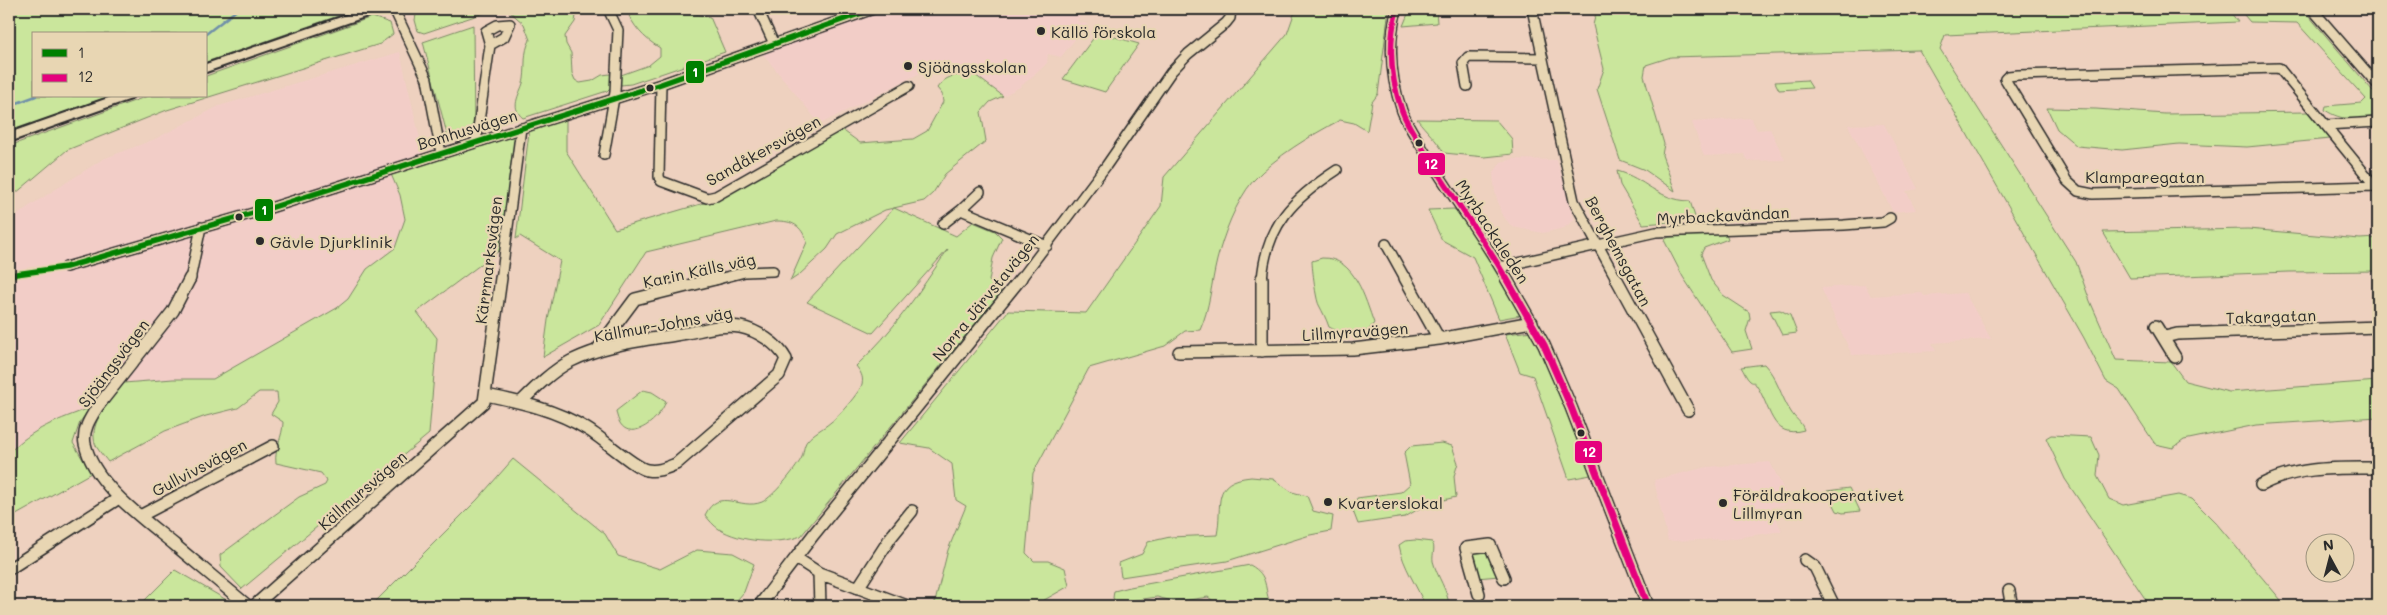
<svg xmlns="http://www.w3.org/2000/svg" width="2387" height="615" viewBox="0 0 2387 615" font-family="Mali,sans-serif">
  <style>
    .built { fill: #f2cdc7 }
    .green { fill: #cae69c; stroke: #7a8864 }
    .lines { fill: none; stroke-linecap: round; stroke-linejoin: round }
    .stream { stroke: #7090a9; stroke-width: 2.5 }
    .minor-far1-casing { stroke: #2b2b2b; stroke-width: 12 }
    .minor-casing { stroke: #2b2b2b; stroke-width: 14 }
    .major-casing { stroke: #2b2b2b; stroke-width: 4 }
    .minor-far1 { stroke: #e8d6b3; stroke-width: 9 }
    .minor { stroke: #e8d6b3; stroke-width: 11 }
    .major { fill: #e8d6b3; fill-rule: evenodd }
    .bus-1-casing { stroke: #e8d6b3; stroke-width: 9 }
    .bus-2-far1-casing { stroke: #e8d6b3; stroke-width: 9 }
    .bus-2-casing { stroke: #e8d6b3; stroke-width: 11 }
    .bus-1 { stroke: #008000; stroke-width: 5.5 }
    .bus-2-far1 { stroke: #e5007d; stroke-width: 5.5 }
    .bus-2 { stroke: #e5007d; stroke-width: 7 }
    .poi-dot { fill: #2b2b2b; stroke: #e8d6b3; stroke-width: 2 }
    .labels { text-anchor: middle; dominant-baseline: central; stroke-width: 4.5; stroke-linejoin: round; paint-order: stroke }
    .poi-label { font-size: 16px; fill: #2b2b2b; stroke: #e8d6b3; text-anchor: start }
    .street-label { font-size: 16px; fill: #2b2b2b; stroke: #e8d6b3 }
    .line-badge { stroke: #e8d6b3; stroke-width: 2 }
    .badge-label { font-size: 14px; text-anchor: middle; font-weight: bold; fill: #fff }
  </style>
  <rect width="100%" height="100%" fill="#eed1bf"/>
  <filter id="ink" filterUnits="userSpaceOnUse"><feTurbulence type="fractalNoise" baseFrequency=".02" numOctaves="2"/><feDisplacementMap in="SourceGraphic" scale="10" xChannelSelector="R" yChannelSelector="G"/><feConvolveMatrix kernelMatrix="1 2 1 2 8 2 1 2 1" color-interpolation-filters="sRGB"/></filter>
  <g filter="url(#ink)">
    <path class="built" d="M884,9H1084L1077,21L1087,24L1061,57L1048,54L1047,63L1041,69L1020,87L1003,96L975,75H953L928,69L820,124L762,53Z
      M400,52L425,161L390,172L400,195L405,219L395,248L374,264L348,299L337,308L213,379H173L124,383L90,408L49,423L18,443L9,453V222L28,207L103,159L155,139L219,106Z
      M1751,118L1757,130L1770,129L1785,160L1747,161L1744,154L1704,156L1692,122Z
      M1884,124L1918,189L1906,191L1916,210L1893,212L1848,125Z
      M1514,159L1557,160L1574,220L1564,228L1543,233L1512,227L1501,213L1495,192L1493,174L1501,162Z
      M1865,285L1871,296L1922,293L1924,296L1965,293L1991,339L1932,343L1936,351L1852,355L1821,288Z
      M1770,462L1789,500L1785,505L1771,507L1782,531L1728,539L1668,541L1654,480L1707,467Z"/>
    <path class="green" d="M9,9H358L206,62V34H34V96H110L9,132Z
      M417,9H496L424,33L418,31L415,20Z
      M515,9H577L575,22L565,36L566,44L571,53L572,73L575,80L580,83L592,81L602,75L610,74L614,78L613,85L607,91L523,118C508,106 522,92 524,79C526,65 523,53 530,40L524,24L509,11Z
      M626,9H670L710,17L725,52L631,84L621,85L619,80L621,75L649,65L660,56V48C643,38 633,26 626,9Z
      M1308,9H1389L1378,94L1372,102L1367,131L1354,123L1340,120C1310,136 1276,156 1253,181C1236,201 1223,236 1217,260C1211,284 1210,308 1200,330L1185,331L1165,346L1089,368L1033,473L1026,553L1034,561H1048L1065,568L1069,586L1039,603L1038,606H934L948,550L966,506L956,500L952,464L929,448L900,443L1008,311L1086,313L1161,206L1164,177L1287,34L1294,14Z
      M1410,9H1436L1437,23L1403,26Z
      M1597,9H2228L2238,22L1945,35L1940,49L2076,262L2090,301L2116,360L2171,362L2185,381L2229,392L2378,381V417L2256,425L2184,440L2173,448L2155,444L2119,389L2106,381L2084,338L1919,50L1671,57L1646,65L1644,76L1664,144L1662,155L1675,191L1645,170L1620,160L1597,89L1604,69L1593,25Z
      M2239,9H2303L2378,97V116C2357,119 2343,122 2325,110L2326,106L2362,103L2366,99L2297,23L2250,22Z
      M372,17L390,23L393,34L380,44L167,110L67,150L9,199V146L148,96H206V76Z
      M473,25L474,133L448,138L423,42Z
      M1098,32L1139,44L1105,92L1063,79Z
      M968,74L975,75L1003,96L990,102L981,112L986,141L945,174L933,193L924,201L885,210L837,234L827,249L799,275L790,281L807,242C801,225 793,221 776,221L646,252L599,325L543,357L548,320L560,261L520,236L516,239L529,132L566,118V151L615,229L711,201L841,129L860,143L913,139L927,131L943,102L942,94L937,88C945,76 955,75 968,74Z
      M1807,80L1812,88L1779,90L1775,82Z
      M2047,108L2096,109L2165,114L2308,112L2330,139L2247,147L2179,144L2122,150L2077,146L2057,129Z
      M1417,119L1496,120L1512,139L1513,154L1485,157L1444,153C1437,140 1426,131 1417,119Z
      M515,135L500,250L417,312L437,338L429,434L242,589L221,567L220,555L299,497L325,485L327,481L321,473L276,463C274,449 283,437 283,422L271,414L278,402L277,392H259L238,408L206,416L165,431L108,462C103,455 94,447 94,438C92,419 112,396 124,383L173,379H213L337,308L348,299L367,269L395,248L405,219L400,195L390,172Z
      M1617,171C1645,178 1657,200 1690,201L1696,220L1643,224L1620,185Z
      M894,208L956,236L973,222L995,231L1002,238L993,258L989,281L1001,292L801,536C778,545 740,542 719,529C714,526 709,520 705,515C719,486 740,511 762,502C773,497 795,470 801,459C804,454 803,446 807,441C813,433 823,429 831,422C838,417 860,392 862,384C864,377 860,371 856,366C893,332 920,291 948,249L873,333L807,302Z
      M1454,209C1483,239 1501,278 1521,315L1499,319L1473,257L1442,240L1428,210Z
      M2248,229L2360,239L2378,238V271L2289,272L2130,278L2103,232Z
      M1726,233L1728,239L1704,248L1701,254L1711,280L1723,295L1749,312L1750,318L1746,331L1752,349L1732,352L1683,277L1664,240L1669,237Z
      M1322,258C1355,257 1365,299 1374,323L1368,331L1341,333L1329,327C1326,318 1323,313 1319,305C1316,300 1312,268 1312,261Z
      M1780,310L1790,315L1797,333L1782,335L1770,311Z
      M1533,331L1571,420L1591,475L1569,479L1533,376L1520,372L1505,334Z
      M1764,364C1777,377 1781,397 1791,412C1796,420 1801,421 1804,430C1770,440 1771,405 1756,385C1753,380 1754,384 1750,381C1746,378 1744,371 1741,367Z
      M643,390L652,392L666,401C659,423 622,449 616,411Z
      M90,408L80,422L73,443L91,473L9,519V453C31,429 60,419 90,408Z
      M2051,435L2091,437L2099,455L2097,476L2109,499L2123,505L2178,495L2192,499L2216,523L2286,606H2150L2065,479L2046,438Z
      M1442,443L1452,446L1458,463L1454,476L1456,497L1427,504L1405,517L1358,524L1353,511L1357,498L1401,492L1410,484L1404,453L1411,446Z
      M513,459L605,534L618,556L660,569L697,550L733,553L754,564L744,592L732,606H371L477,500Z
      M1251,477L1273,479L1292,492L1307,496L1313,511L1333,516L1331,531L1310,535L1227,561L1121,577L1119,563L1142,554L1148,542L1170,537L1217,535C1223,504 1210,481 1251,477Z
      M1849,488L1860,511L1843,513L1837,511L1827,491Z
      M1415,540L1432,542C1436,549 1432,553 1433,561C1437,577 1448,590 1449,606H1425C1417,585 1403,567 1399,545L1405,541Z
      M1491,549L1499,576L1477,578L1469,552Z
      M1250,565C1270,576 1263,588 1271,606H1220L1208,597L1176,602L1157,597L1116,603L1113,598L1114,591L1130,587Z
      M175,570L230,602L226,606H139Z"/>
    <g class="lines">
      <path class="stream" d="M206,34L238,9
        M9,106L36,96"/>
      <defs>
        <path id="minor-far1" d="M394,9L427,79L441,153
          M758,9L774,44
          M1397,9C1388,43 1390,77 1402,111C1406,122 1414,134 1420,144C1447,191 1481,233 1507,280
          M1532,9L1574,201L1617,280
          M2312,9L2378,85
          M510,24L504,37L490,45L486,31L497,25Z
          M2279,68L2375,186L2093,194L2078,191L2067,181L2005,79L2008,76L2018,75Z
          M661,84L659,177L661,181L707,198L716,196L909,86
          M1467,86L1463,63L1468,57L1543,58
          M2325,125L2378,122
          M476,142L490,45
          M604,155L615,92L618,30L608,9
          M2375,186L2378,190
          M980,192L961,210L1047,246
          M943,224L961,210
          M1386,244L1406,280
          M66,267L267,209L661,84L873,9
          M1500,267L1656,232L1844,225L1883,222L1890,218
          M190,280L201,227
          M501,280L521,128
          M714,280L745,272L773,271
          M1020,280L1106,166L1171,72L1188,54L1226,23L1230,18L1231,9
          M1262,280C1266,225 1294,198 1337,170"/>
        <path id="minor" d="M190,278L173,311L98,406C91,417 82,430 85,444C94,485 145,520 175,545C199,565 224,586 248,606
          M1405,278L1439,339
          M1506,278L1544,345L1571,407L1648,606
          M1616,278L1688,410
          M2156,326L2175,357
          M2165,337L2177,334L2378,327
          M597,350L635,299L719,278
          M1262,351V278
          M1179,352L1353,349L1439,339L1532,322
          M486,395C521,402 556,410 587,429C601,437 635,468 647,470C658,472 666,468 676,464L779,375L786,359C778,344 757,330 740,327C722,324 704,330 687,333C648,340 607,343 571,361C552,371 536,387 521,402
          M2261,485C2297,466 2338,468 2378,468
          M140,516L273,446
          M796,558L819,573L820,606
          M1805,560L1815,567L1834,606
          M9,569L119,498
          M819,573L907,606
          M858,588L891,537L912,511
          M1479,594L1466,548L1490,545L1504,578
          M254,606L484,402L501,278
          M759,606L814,534L1021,278
          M2005,606L2011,602L2009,591"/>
        <path id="major" d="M364,9H381L379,12L206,72V64Z
          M114,96H133L131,99L9,142V133Z"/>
      </defs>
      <use href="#minor-far1" class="minor-far1-casing"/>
      <use href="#minor" class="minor-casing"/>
      <use href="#major" class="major-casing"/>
      <use href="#minor-far1" class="minor-far1"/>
      <use href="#minor" class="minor"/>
      <use href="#major" class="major"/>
      <defs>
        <path id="bus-1" d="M9,275L66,267L267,209L661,84L873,9"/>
        <path id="bus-2-far1" d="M1397,9C1388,43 1390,77 1402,111C1406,122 1414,134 1420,144C1447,191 1481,233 1507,280"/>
        <path id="bus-2" d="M1506,278L1544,345L1571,407L1648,606"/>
      </defs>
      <use href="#bus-1" class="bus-1-casing"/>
      <use href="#bus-2-far1" class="bus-2-far1-casing"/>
      <use href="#bus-2" class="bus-2-casing"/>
      <use href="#bus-1" class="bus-1"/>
      <use href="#bus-2-far1" class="bus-2-far1"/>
      <use href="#bus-2" class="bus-2"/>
    </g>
  </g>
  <g class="poi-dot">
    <circle cx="1041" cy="31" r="5"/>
    <circle cx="908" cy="66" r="5"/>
    <circle cx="650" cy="88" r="4.5"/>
    <circle cx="1419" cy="143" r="4.5"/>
    <circle cx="239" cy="217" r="4.5"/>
    <circle cx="260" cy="241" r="5"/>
    <circle cx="1581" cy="433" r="4.5"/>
    <circle cx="1328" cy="502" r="5"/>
    <circle cx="1723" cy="503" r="5"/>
  </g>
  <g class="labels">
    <g class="poi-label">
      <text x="1051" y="31">Källö förskola</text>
      <text x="918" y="66">Sjöängsskolan</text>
      <text x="270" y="241">Gävle Djurklinik</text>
      <text x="1733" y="494">Föräldrakooperativet<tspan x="1733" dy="18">Lillmyran</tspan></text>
      <text x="1338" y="502">Kvarterslokal</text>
    </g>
    <g class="street-label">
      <text transform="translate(467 129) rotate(-17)">Bomhusvägen</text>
      <text transform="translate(763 150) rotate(-29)">Sandåkersvägen</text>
      <text x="2145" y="176">Klamparegatan</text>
      <text transform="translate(1723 215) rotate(-3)">Myrbackavändan</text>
      <text transform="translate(1493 231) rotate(57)">Myrbackaleden</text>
      <text transform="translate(1619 251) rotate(62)">Berghemsgatan</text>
      <text transform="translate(488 260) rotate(-83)">Kärrmarksvägen</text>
      <text transform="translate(699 270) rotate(-12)">Karin Källs väg</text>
      <text transform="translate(985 297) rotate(-51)">Norra Järvstavägen</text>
      <text transform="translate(2271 316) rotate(-2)">Takargatan</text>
      <text transform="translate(663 324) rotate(-10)">Källmur-Johns väg</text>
      <text transform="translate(1355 331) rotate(-4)">Lillmyravägen</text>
      <text transform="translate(113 363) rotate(-53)">Sjöängsvägen</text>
      <text transform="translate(199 467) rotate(-28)">Gullvivsvägen</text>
      <text transform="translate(362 490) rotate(-41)">Källmursvägen</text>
    </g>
  </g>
  <g class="line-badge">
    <rect x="685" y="60" width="20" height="24" rx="5" fill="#008000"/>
    <rect x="1417" y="152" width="29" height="24" rx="5" fill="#e5007d"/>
    <rect x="254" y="198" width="20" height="24" rx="5" fill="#008000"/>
    <rect x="1574" y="440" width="29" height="24" rx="5" fill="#e5007d"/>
  </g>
  <g class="badge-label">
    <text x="695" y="77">1</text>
    <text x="1431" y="169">12</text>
    <text x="264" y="215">1</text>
    <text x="1589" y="457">12</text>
  </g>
  <rect width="2387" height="615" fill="none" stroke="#e8d6b3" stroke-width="30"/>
  <rect x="15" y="15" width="2357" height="585" fill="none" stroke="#2b2b2b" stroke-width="2" filter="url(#ink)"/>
  <rect x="32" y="32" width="175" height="65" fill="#e8d6b3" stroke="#9c927d"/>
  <rect x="42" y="49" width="25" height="8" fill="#008000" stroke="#9c927d"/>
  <text x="78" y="58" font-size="15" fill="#2b2b2b">1</text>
  <rect x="42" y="74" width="25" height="8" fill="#e5007d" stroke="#9c927d"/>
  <text x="78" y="82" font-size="15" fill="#2b2b2b">12</text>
  <g transform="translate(2330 558) rotate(353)"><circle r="24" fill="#e8d6b3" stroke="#9c927d"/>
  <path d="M0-4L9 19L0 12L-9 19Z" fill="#2b2b2b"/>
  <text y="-8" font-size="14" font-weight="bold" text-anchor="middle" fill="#2b2b2b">N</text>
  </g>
</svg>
